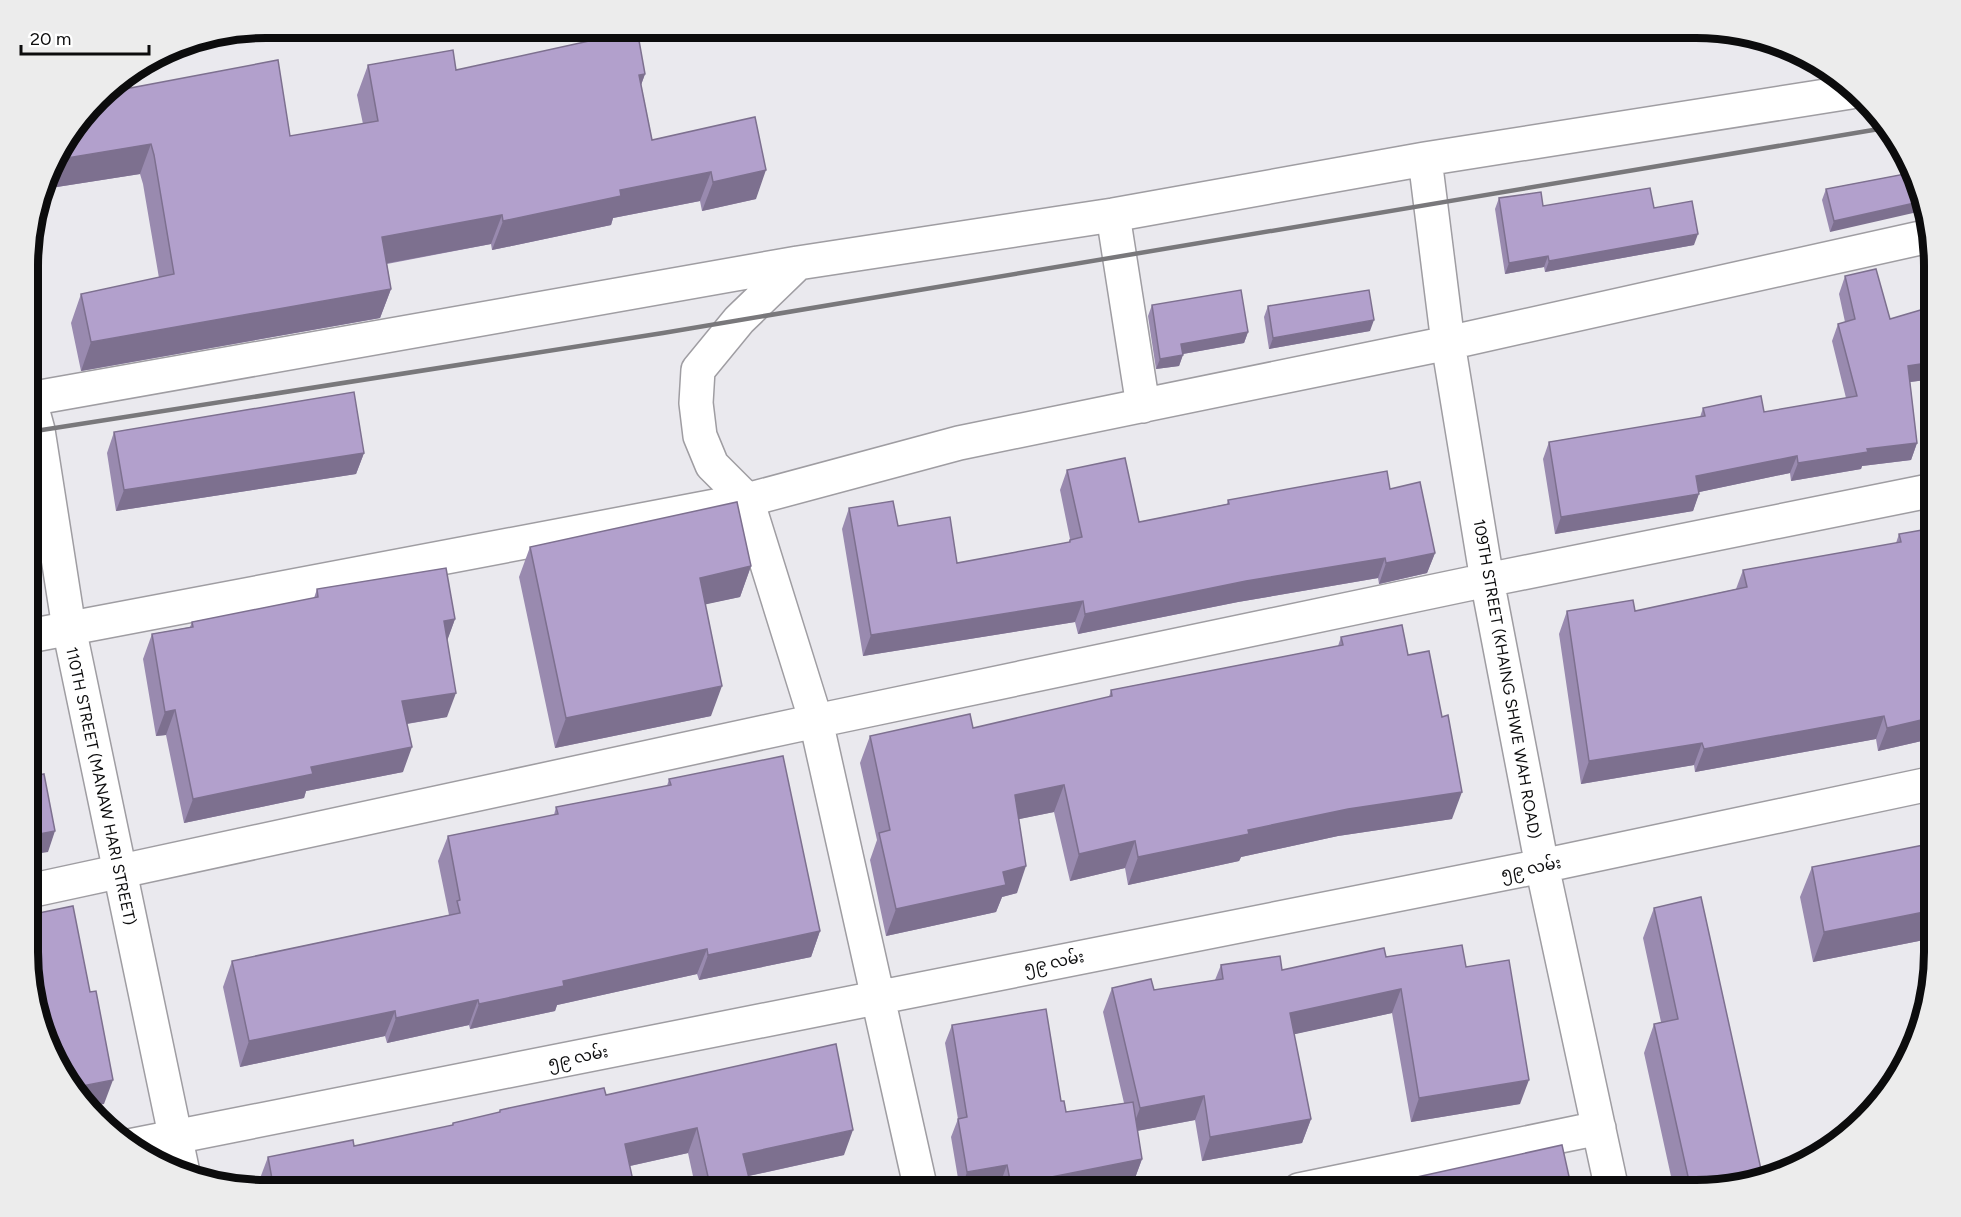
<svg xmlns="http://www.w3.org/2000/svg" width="1961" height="1217" viewBox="0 0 1961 1217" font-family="Figtree,'Noto Sans Myanmar',sans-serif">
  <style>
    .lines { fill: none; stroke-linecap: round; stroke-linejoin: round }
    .minor-casing { stroke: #9f9da2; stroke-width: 36 }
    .secondary-casing { stroke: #9f9da2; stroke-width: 36 }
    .minor { stroke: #fff; stroke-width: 33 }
    .secondary { stroke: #fff; stroke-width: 33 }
    .rail { stroke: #79787b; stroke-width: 4.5 }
    .wall { fill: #998aaf }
    .shaded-wall { fill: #7d708f }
    .building { fill: #b2a0cc; stroke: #7d708f; stroke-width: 1.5 }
    .labels { text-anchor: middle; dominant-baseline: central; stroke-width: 5; stroke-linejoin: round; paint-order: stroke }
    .street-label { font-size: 16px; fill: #0c0c0d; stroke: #fff }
    .rim { fill: none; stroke: #0c0c0d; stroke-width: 8 }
  </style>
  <rect width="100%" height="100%" fill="#eae9ee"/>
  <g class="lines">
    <defs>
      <path id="minor" d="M1425,159L1448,343L1487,580L1542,866L1612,1190
        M1113,215L1143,406
        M798,263L739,320L698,370L696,403L700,436L712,465L747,500L816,721L921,1190
        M29,399L798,263L1113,215L1425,159L1851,92
        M29,636L747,500L959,443L1448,343L1929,236
        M29,891L816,721L1487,580L1934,490
        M129,1146L1542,866L1934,783
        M1299,1190L1599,1128"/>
      <path id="secondary" d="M29,397L38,430L69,628L183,1173"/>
    </defs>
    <use href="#minor" class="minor-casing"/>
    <use href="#secondary" class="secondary-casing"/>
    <use href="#minor" class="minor"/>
    <use href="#secondary" class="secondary"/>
    <path class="rail" d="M29,432L663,333L1885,128"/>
  </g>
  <path class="wall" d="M1391,27H1445L1443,33L1393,41Z
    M368,65L456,70L645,74L641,85L652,140L755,117L756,199L702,211L700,201L613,218L611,225L492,250L491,244L387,264L391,289L380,318L81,371L71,323L81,294L159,278L143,184L140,174L44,189V187L52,160L104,93L290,136L363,124L357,95Z
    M1910,173L1830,232L1822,200L1826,189Z
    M1499,198L1543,206L1654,208L1694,245L1545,272L1544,267L1505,274L1495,209Z
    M1845,276L1890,319L1934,306V379L1910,382L1917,443L1911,460L1862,466L1861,469L1791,481L1790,473L1699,492L1693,511L1555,534L1543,459L1549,442L1700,417L1703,408L1764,412L1846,398L1832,341L1838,324L1845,322L1839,294Z
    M1152,305L1248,332L1244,343L1183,354L1179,366L1156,369L1148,316Z
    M1268,306L1370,331L1269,349L1264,317Z
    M114,432L364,453L356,474L116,511L107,453Z
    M1067,470L1139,522L1227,504L1228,500L1390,489L1435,553L1427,573L1379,584L1378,578L1238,602L1078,634L1075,622L863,656L842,529L849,508L898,526L957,563L1069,542L1070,539L1060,490Z
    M1899,534L1929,732L1926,740L1878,751L1876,739L1695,772L1694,765L1581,784L1559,634L1567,611H1635L1736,589L1743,570L1896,543Z
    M530,547L751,566L740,597L705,604L711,716L555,748L519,577Z
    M317,589L455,619L447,640V717L407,724L403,772L306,791L304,798L184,823L166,735L156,736L143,659L152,634L190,627L192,622L314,598Z
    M1341,637L1408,655L1452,819L1338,836L1241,857L1239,861L1128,885L1125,868L1070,881L1054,812L1019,819L1017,893L1002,897L996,912L886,936L870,860L877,840L860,763L870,736L973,728L1109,697L1111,690L1338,646Z
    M669,779L820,931L811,957L699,980L697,974L557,1005L555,1011L470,1029L469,1025L387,1043L385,1036L240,1067L223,987L232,961L449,915L438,861L448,836L554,815L556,807L667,786Z
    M1934,843V938L1813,962L1800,897L1812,867Z
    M1654,908L1762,1174L1710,1190H1674L1644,1053L1654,1024L1661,1022L1643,938Z
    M1386,957L1466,967L1520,1104L1411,1122L1392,1013L1294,1034L1311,1119L1302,1143L1202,1161L1195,1120L1137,1131L1142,1159L1135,1178L1076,1190H1001L1000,1184L960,1190L951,1137L958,1119L945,1043L952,1025L1061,1101L1066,1112L1124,1103L1103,1012L1112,988L1154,990L1215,980L1221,965L1282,970Z
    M606,1095L844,1155L749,1176L752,1190H696L688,1153L630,1166L635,1190L260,1189L259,1181L268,1157L354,1146L452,1126L453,1123L499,1113L500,1110Z"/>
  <path class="shaded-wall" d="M1398,27H1445L1443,33L1393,41Z
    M645,74L634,104L639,75Z
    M151,144L140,174L44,189L55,160Z
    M766,170L756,199L702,211L713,182Z
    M711,172L700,201L613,218L611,225L492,250L503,221L620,190Z
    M1919,202L1922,211L1830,232L1834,221Z
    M502,215L491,244L372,266L382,237Z
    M1698,234L1694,245L1545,272L1549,261Z
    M1548,256L1544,267L1505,274L1509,263Z
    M391,289L380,318L81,371L91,342Z
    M1374,320L1370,331L1269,349L1273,338Z
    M1248,332L1244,343L1177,355L1181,344Z
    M1183,355L1179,366L1156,369L1160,359Z
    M1934,362V379L1902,383L1908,366Z
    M1917,443L1911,460L1862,466L1861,469L1791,481L1798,463L1867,449Z
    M364,453L356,474L116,511L124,490Z
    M1797,456L1790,473L1690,494L1696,476Z
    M1699,494L1693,511L1555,534L1561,517Z
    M1435,553L1427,573L1379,584L1386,563Z
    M1385,558L1378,578L1238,602L1078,634L1085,614L1246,581Z
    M751,566L740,597L689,608L700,578Z
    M1083,601L1075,622L863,656L871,635Z
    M455,619L446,644L444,621Z
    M722,686L711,716L555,748L566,718Z
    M456,693L447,717L393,726L402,701Z
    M175,710L166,735L156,736L165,712Z
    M1932,710H1934V730L1929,732L1926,740L1878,751L1887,728Z
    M1884,716L1876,739L1695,772L1704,749Z
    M1702,743L1694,765L1581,784L1589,761Z
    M412,747L403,772L306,791L304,798L184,823L193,799L311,767Z
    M1064,785L1054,812L1005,822L1015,795Z
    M1462,792L1452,819L1338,836L1241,857L1239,861L1128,885L1138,857L1248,830L1348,809Z
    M55,831L48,852L29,855V836Z
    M1135,841L1125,868L1070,881L1079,854Z
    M1026,866L1017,893L1002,897L996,912L886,936L896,909L1003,872Z
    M1934,910V938L1813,962L1824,932Z
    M820,931L811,957L699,980L708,955Z
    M707,949L697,974L557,1005L555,1011L470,1029L479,1004L563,981Z
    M1401,989L1392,1013L1282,1037L1290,1013Z
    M478,1000L469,1025L387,1043L396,1018Z
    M395,1011L385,1036L240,1067L249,1041Z
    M113,1080L104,1104L90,1107L72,1088Z
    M1529,1080L1520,1104L1411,1122L1419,1098Z
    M1204,1096L1195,1120L1131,1132L1140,1108Z
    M1311,1119L1302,1143L1202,1161L1210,1137Z
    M697,1128L688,1153L616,1169L625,1144Z
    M853,1130L844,1155L734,1179L743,1154Z
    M1142,1159L1135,1178L1076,1190H1009L1011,1185Z
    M1007,1165L1000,1184L961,1190L967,1172Z"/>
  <path class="building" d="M638,35L645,74L639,75L652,140L755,117L766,170L713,182L711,172L620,190L621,196L503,221L502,215L382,237L391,289L91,342L81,294L174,274L154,155L151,144L55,160L54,157L104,93L278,60L290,136L378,121L368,65L453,50L456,70L589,41Z
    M1910,173L1919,202L1834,221L1826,189Z
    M1650,188L1654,208L1692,201L1698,234L1549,261L1548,256L1509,263L1499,198L1541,192L1543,206Z
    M1876,269L1890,319L1934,306V362L1908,366L1917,443L1867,449L1868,452L1798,463L1797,456L1696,476L1699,494L1561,517L1549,442L1705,416L1703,408L1761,396L1764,412L1857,396L1838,324L1855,319L1845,276Z
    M1241,290L1248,332L1181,344L1183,355L1160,359L1152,305Z
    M1369,290L1374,320L1273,338L1268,306Z
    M354,392L364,453L124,490L114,432Z
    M1125,458L1139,522L1229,504L1228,500L1387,471L1390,489L1420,482L1435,553L1386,563L1385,558L1246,581L1085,614L1083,601L871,635L849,508L893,501L898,526L950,517L957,563L1070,542V540L1082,537L1067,470Z
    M737,502L751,566L700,578L722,686L566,718L530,547Z
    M1934,528V710H1932L1934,717L1887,728L1884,716L1704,749L1702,743L1589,761L1567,611L1633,600L1635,611L1747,587L1743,570L1901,542L1899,534Z
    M446,568L455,619L444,621L456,693L402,701L412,747L311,767L313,774L193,799L175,710L165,712L152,634L193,627L192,622L318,597L317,589Z
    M1402,625L1408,655L1429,651L1442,717L1448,715L1462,792L1348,809L1248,830L1249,834L1138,857L1135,841L1079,854L1064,785L1015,795L1026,866L1003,872L1006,885L896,909L879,833L890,830L870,736L970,714L973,728L1112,696L1111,690L1343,645L1341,637Z
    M783,756L820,931L708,955L707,949L563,981L564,986L479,1004L478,1000L396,1018L395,1011L249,1041L232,961L460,913L457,901L460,900L448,836L558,814L556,807L671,785L669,779Z
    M44,774L55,831L29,836V777Z
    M1934,843V910L1824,932L1812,867Z
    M1701,897L1762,1174L1710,1190H1691L1654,1024L1678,1019L1654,908Z
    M73,906L90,992L96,991L113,1080L72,1088L67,1084L29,982V915Z
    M1462,945L1466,967L1509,960L1529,1080L1419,1098L1401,989L1290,1013L1311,1119L1210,1137L1204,1096L1140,1108L1112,988L1151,979L1154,990L1223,979L1221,965L1280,956L1282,970L1384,948L1386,957Z
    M1046,1009L1061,1101H1064L1066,1112L1133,1102L1142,1159L1011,1185L1007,1165L967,1172L958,1119L967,1117L952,1025Z
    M836,1044L853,1130L743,1154L752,1190H711L697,1128L625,1144L635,1190H274L268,1157L353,1140L354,1146L453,1125V1123L500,1112V1110L604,1088L606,1095Z
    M1562,1145L1572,1190H1358Z"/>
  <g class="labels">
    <g class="street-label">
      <text transform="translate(1507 679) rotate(80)">109TH STREET (KHAING SHWE WAH ROAD)</text>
      <text transform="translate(101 786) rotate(78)">110TH STREET (MANAW HARI STREET)</text>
      <text transform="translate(1531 868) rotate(-11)">၅၉ လမ်း</text>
      <text transform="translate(1054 962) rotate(-11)">၅၉ လမ်း</text>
      <text transform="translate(578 1057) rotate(-11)">၅၉ လမ်း</text>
    </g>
  </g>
  <path d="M0 0H1961V1217H0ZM266 38H1696A228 228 0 0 1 1924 266V952A228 228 0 0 1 1696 1180H266A228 228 0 0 1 38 952V266A228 228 0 0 1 266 38Z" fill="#ececec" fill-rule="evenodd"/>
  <path class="rim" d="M266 38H1696A228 228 0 0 1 1924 266V952A228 228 0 0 1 1696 1180H266A228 228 0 0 1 38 952V266A228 228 0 0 1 266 38Z"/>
  <path d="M21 45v9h128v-9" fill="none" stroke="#0c0c0d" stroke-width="3"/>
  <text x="30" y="45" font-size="18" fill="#0c0c0d" stroke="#ffffff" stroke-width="4.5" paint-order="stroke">20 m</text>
</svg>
